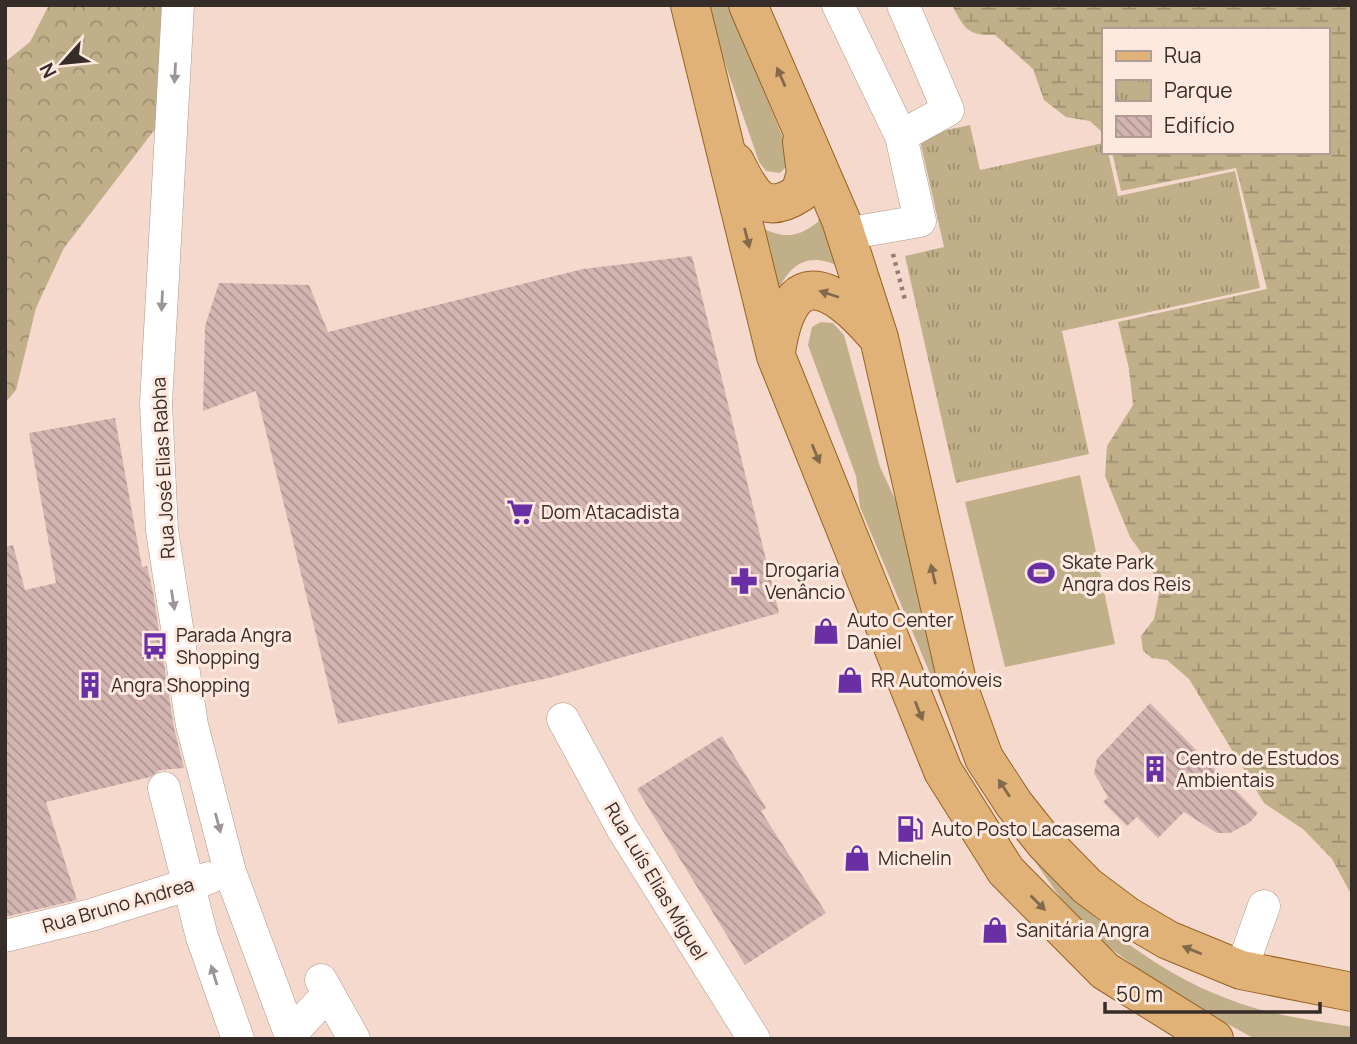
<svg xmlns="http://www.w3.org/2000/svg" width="1357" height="1044" viewBox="0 0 1357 1044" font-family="Manrope,sans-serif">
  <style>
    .green { fill: #c1af89 }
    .forest { fill: url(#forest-crowns) }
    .wetland { fill: url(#wetland-marsh) }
    .park { fill: url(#park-tufts) }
    .building { fill: url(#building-back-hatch) }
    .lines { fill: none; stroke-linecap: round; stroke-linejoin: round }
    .minor-casing { stroke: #b1968b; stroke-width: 33 }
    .major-casing { stroke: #976222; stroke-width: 40 }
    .path { stroke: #917e76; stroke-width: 4.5; stroke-dasharray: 3.5 5; stroke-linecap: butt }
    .minor { stroke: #fff; stroke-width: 32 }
    .major { stroke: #e0b278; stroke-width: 38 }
    .oneway { fill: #9b9694 }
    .oneway2 { fill: #83694c }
    .labels { text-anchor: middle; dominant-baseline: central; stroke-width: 6; stroke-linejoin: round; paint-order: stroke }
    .street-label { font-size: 19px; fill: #372d28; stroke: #ffe8de }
    .poi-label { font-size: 19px; fill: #372d28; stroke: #ffe8de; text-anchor: start }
  </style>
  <defs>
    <pattern id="forest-crowns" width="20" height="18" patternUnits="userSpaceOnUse" patternTransform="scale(1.75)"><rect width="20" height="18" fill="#c1af89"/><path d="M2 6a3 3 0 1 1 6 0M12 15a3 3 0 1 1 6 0" fill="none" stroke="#9e8f70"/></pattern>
    <pattern id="wetland-marsh" width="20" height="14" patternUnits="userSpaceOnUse" patternTransform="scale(1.75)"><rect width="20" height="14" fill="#c1af89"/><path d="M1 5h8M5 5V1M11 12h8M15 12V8" fill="none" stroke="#9e8f70"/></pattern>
    <pattern id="park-tufts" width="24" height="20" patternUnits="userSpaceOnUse" patternTransform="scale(1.75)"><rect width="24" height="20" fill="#c1af89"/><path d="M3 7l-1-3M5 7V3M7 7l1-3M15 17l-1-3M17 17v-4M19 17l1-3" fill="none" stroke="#9e8f70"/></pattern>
    <pattern id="building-back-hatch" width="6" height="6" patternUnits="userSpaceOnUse" patternTransform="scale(1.75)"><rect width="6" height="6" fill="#d3b4b1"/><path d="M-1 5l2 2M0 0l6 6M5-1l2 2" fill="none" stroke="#ac9390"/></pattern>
  </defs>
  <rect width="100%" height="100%" fill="#f6d9cd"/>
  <path class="green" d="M705,5H729L789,153L788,165L780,173L766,171L759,162Z
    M822,204L836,265C807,252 789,265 777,293L760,227C784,239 797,238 818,222Z
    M821,322L833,323L844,335L880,467L910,531L971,771L860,507L856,476L808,345L812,327Z
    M1080,475L1115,644L1005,667L965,502Z
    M1029,853C1087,915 1151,971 1231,1000C1269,1015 1312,1020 1352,1027V1039H1255L1226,1023L1162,986L1110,948L1064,903Z"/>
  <path class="forest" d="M49,5H164L162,120L64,248L36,308L16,390L5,403V62L30,42Z"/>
  <path class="wetland" d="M952,5H1352V896L1332,859L1304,830L1264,803L1189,679L1167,660L1152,658L1143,651L1141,636L1154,619L1159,594L1151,566L1130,537L1105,476L1107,446L1133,405L1129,369L1118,322L1267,289L1236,168L1121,191L1112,152H1327V30H1103V133L1090,121L1066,117L1044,100L1033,69L995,35C967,36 964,28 952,5Z"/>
  <path class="park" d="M970,125L980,170L1103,143V152H1108L1118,196L1235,171L1260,288L1062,331L1089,454L956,483L905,256L944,247L919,136Z"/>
  <path class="building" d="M692,256L779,613L553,677L338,724L256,391L203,411L205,326L219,283L309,285L328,332L583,269Z
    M115,418L142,567L147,566L153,592L174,728L184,768L160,770L150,777L46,802L77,900L5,917V547L13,545L25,590L56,583L29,433Z
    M1150,703L1258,813L1249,823L1230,833H1217L1184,812L1158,838L1137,817L1127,826L1103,802L1108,797L1094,773L1097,759Z
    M722,736L766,808L761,811L826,913L745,965L637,789Z"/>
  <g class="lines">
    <defs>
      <path id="minor" d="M178,5L156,403L162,530L192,725L230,872L292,1039
        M838,5L901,136L920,221L845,234
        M901,136L948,110L903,5
        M563,719L622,828L754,1039
        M164,788L202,937L238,1039
        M5,936L91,915L209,878
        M1241,970L1264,906
        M321,980L354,1039
        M290,1035L328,994"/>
      <path id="major" d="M690,5L776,356L943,771L1006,871L1105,971L1214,1039
        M748,5L841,220L879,338L958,686L984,758L1014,804L1045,843L1087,886L1127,916L1168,940L1241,970L1352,992
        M735,162C751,194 762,218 800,193L806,173L802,142
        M776,352C789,266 828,280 875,334"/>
    </defs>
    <use href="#minor" class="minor-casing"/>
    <use href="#major" class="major-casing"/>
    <path class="path" d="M893,254L905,300"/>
    <use href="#minor" class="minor"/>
    <use href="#major" class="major"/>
  </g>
  <defs><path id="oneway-solid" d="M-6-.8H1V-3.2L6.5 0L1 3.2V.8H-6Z" transform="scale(1.75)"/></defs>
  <g class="oneway">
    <use href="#oneway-solid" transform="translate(175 73) rotate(93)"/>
    <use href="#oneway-solid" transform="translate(162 301) rotate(93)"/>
    <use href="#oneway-solid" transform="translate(173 600) rotate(81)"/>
    <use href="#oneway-solid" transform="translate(218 823) rotate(75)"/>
    <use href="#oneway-solid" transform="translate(214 975) rotate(-107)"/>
  </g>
  <g class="oneway2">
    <use href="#oneway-solid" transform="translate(781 77) rotate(-114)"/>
    <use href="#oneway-solid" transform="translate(747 238) rotate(76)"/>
    <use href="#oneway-solid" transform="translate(829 294) rotate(-162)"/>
    <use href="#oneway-solid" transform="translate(816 454) rotate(68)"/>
    <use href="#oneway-solid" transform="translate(933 574) rotate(-103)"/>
    <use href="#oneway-solid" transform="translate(919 711) rotate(68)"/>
    <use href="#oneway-solid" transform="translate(1004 788) rotate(-123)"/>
    <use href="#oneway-solid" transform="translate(1038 903) rotate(45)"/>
    <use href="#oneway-solid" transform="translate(1192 950) rotate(-158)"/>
  </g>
  <defs>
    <symbol id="supermarket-bare" viewBox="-9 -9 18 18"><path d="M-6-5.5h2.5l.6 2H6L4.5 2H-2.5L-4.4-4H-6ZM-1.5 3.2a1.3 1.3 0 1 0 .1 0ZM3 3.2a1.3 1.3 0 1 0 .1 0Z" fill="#6b2fa5" stroke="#ffe8de" stroke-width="2.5" paint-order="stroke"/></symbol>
    <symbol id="stadium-bare" viewBox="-9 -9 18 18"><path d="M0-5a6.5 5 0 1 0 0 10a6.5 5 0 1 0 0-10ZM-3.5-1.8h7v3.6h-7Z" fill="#6b2fa5" stroke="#ffe8de" stroke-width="2.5" paint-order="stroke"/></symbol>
    <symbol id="pharmacy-bare" viewBox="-9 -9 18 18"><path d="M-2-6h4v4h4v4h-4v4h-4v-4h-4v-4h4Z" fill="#6b2fa5" stroke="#ffe8de" stroke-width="2.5" paint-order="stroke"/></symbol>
    <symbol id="shop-bare" viewBox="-9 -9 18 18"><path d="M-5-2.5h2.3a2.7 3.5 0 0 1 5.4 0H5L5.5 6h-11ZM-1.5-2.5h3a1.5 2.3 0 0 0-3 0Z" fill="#6b2fa5" stroke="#ffe8de" stroke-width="2.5" paint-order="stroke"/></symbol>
    <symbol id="bus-bare" viewBox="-9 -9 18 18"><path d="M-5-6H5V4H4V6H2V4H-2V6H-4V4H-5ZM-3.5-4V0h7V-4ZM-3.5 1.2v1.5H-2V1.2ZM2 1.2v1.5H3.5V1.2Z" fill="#6b2fa5" stroke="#ffe8de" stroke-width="2.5" paint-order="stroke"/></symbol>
    <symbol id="building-bare" viewBox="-9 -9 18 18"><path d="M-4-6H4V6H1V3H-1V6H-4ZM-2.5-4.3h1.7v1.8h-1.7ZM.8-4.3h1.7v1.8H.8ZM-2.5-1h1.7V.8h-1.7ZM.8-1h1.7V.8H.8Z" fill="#6b2fa5" stroke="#ffe8de" stroke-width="2.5" paint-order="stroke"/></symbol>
    <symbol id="fuel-bare" viewBox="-9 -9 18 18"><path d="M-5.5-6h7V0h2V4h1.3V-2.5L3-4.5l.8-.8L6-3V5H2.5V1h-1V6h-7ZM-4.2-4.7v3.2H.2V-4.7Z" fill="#6b2fa5" stroke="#ffe8de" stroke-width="2.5" paint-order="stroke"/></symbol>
  </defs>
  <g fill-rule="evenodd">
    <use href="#supermarket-bare" x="501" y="493" width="38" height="38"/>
    <use href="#stadium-bare" x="1022" y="554" width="38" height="38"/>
    <use href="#pharmacy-bare" x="725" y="562" width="38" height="38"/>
    <use href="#shop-bare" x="807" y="612" width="38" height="38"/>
    <use href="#bus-bare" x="136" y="627" width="38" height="38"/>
    <use href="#shop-bare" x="831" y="661" width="38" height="38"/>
    <use href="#building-bare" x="71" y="666" width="38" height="38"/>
    <use href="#building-bare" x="1136" y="750" width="38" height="38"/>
    <use href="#fuel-bare" x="891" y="810" width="38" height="38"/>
    <use href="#shop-bare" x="838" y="839" width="38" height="38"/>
    <use href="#shop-bare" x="976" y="911" width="38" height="38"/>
  </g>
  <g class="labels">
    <g class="street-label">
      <text transform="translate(163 468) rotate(-93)">Rua José Elias Rabha</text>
      <text transform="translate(656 881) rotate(59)">Rua Luís Elias Miguel</text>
      <text transform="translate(118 905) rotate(-16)">Rua Bruno Andrea</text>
    </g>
    <g class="poi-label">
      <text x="541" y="512">Dom Atacadista</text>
      <text x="1062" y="562">Skate Park<tspan x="1062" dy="22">Angra dos Reis</tspan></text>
      <text x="765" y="570">Drogaria<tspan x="765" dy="22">Venâncio</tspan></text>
      <text x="847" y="620">Auto Center<tspan x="847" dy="22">Daniel</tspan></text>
      <text x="176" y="635">Parada Angra<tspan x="176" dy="22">Shopping</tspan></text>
      <text x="871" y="680">RR Automóveis</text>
      <text x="111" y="685">Angra Shopping</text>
      <text x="1176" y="758">Centro de Estudos<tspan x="1176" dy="22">Ambientais</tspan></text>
      <text x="931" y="829">Auto Posto Lacasema</text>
      <text x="878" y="858">Michelin</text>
      <text x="1016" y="930">Sanitária Angra</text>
    </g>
  </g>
  <rect width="1357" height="1044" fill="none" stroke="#372d28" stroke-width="14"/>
  <rect x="1102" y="28" width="228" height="126" fill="#ffe8de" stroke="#af9d95" stroke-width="2"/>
  <rect x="1116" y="51" width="35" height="10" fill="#e0b278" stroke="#af9d95" stroke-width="2"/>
  <text x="1164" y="63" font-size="21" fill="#372d28">Rua</text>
  <rect x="1116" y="80" width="35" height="21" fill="url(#park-tufts)" stroke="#af9d95" stroke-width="2"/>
  <text x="1164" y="98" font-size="21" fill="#372d28">Parque</text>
  <rect x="1116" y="116" width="35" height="21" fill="url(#building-back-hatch)" stroke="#af9d95" stroke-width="2"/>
  <text x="1164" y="133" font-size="21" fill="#372d28">Edifício</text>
  <g transform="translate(63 63) rotate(243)" stroke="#ffe8de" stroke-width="5" paint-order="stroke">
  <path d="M0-5L12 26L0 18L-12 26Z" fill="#372d28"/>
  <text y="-10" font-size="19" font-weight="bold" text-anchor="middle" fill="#372d28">N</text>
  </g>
  <path d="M1105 1002v10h215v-10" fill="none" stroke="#372d28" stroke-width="3.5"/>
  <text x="1116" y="1002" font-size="21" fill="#372d28" stroke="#ffe8de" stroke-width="5" paint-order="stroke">50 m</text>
</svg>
